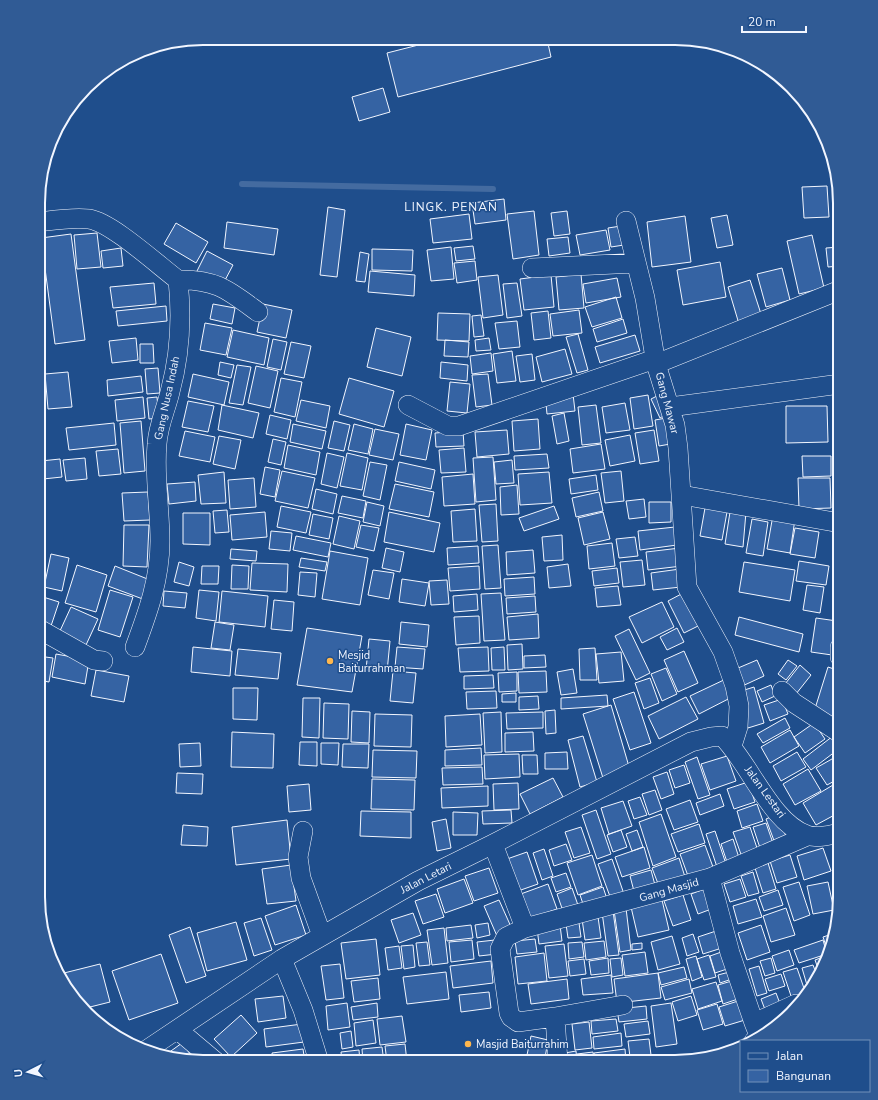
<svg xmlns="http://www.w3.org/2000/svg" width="878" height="1100" viewBox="0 0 878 1100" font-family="'Nunito Sans',sans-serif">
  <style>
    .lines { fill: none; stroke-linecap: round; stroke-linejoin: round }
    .stream { stroke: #446ba0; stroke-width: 6 }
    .building { fill: #3563a3; stroke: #f2f6ff }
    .minor-casing { stroke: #f2f6ff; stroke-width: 20 }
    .minor { stroke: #1f4e8c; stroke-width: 19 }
    .poi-dot { fill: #ffb74d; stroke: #1f4e8c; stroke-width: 1.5 }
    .labels { text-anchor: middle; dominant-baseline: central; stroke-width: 3; stroke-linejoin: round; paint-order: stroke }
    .street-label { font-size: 11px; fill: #f2f6ff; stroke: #1f4e8c }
    .poi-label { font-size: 11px; fill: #f2f6ff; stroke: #1f4e8c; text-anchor: start }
    .neighbourhood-label { font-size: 12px; letter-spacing: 1px; fill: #f2f6ff; stroke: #1f4e8c }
    .rim { fill: none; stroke: #f2f6ff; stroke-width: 2 }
  </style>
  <rect width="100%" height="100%" fill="#1f4e8c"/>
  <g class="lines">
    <path class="stream" d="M242,184L493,189"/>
  </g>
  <path class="building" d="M442,39H547L551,57L398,97L387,53Z
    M383,88L390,112L359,121L352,97Z
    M827,186L829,217L804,218L802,187Z
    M833,189H838L840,229H837Z
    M504,199L506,220L475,224L472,203Z
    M328,207L345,210L337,277L320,275Z
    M534,211L539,255L513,259L507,214Z
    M567,211L570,234L554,236L551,213Z
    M469,214L472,239L433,243L430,219Z
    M727,215L733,245L717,248L711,218Z
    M685,216L691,262L652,267L647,222Z
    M227,222L278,229L274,255L224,248Z
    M176,223L208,242L196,263L164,244Z
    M621,226L624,245L611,247L608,228Z
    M606,230L610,250L580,255L576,235Z
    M97,233L101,267L77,269L74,235Z
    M71,234L85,340L55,344L41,238Z
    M812,235L824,288L799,294L787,241Z
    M568,237L570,253L549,256L547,239Z
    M473,246L475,259L456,261L454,248Z
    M451,247L454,279L431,281L427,250Z
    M840,247V266L828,267L826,248Z
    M121,248L123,266L103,268L101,251Z
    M372,249L413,250L412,271L372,270Z
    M207,251L233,265L222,286L196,273Z
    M360,252L369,254L365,282L356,281Z
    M475,261L477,280L457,283L454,263Z
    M720,262L726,297L683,305L677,270Z
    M782,268L790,300L766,307L757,274Z
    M370,271L415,275L414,296L368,292Z
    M581,274L584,308L559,310L556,277Z
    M498,275L503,315L483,318L478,277Z
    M551,275L554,307L524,310L520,279Z
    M617,278L621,297L586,303L583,284Z
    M750,280L762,317L739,324L728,287Z
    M154,283L156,304L113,308L110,287Z
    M517,283L522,316L507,318L503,284Z
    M616,297L622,318L592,327L585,307Z
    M213,304L235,308L232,324L210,319Z
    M263,304L292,310L286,338L257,332Z
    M166,306L167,321L118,326L116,311Z
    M579,310L582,333L553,336L550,314Z
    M548,311L551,338L534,340L531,313Z
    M438,313L470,314L469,341L437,340Z
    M481,315L484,336L474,337L472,316Z
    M623,319L627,333L597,342L593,329Z
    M517,321L520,347L499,349L495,323Z
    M205,323L232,328L226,355L200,350Z
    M376,328L411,337L402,376L367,367Z
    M233,330L269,338L264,365L227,357Z
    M578,334L588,370L577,373L566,337Z
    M635,335L640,351L600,363L595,347Z
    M136,338L138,360L112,363L109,341Z
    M489,338L491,350L476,351L475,340Z
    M273,339L287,342L281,370L267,367Z
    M445,340L469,342L468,357L444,356Z
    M291,342L311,346L304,378L284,374Z
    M140,344H153L154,363H140Z
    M565,349L572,374L542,382L536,357Z
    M512,351L516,381L497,383L493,354Z
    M491,353L493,371L472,374L470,356Z
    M532,354L535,380L520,382L516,356Z
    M220,362L234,365L231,378L218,375Z
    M441,362L468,365L467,381L440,378Z
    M237,365L251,367L243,405L229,403Z
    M256,366L278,371L270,408L248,403Z
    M158,368L160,393L147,394L145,369Z
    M68,372L72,407L48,409L45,374Z
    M193,374L229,382L224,405L188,397Z
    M488,374L492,405L476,407L472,375Z
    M141,376L143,392L108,396L107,380Z
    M281,378L302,382L295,417L274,412Z
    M349,378L394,391L384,427L339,414Z
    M450,382L470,384L467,413L447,411Z
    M573,394L575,411L547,414L546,404Z
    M661,394L670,412L660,418L651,399Z
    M648,395L653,426L634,429L630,398Z
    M143,397L145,418L117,421L115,400Z
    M157,397L159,418L149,419L147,398Z
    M301,400L330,406L326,428L296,421Z
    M188,401L214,406L208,432L182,427Z
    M625,403L630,430L606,433L602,407Z
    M222,405L259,413L253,438L218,430Z
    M596,405L601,443L582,445L578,407Z
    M786,406H827L828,442L786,443Z
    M564,413L569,441L557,444L552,416Z
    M270,415L291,420L287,439L266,434Z
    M672,417L676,443L659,446L655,420Z
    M538,419L540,449L514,451L512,421Z
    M141,421L145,471L124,473L120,423Z
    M334,421L350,425L344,451L328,448Z
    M114,423L116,445L69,450L66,428Z
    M293,424L326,431L322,449L290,442Z
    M354,424L373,429L368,454L348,450Z
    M406,424L432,430L426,460L400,455Z
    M375,429L399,434L393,460L369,455Z
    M507,430L509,454L477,457L475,432Z
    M654,430L659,461L640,464L635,433Z
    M185,431L215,437L210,462L179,456Z
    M463,431L464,446L436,447L435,433Z
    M630,435L635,461L610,466L605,440Z
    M219,436L241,440L235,469L213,464Z
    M273,439L286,442L281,465L268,462Z
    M601,444L605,469L573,473L570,449Z
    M288,445L320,452L316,475L284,468Z
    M464,448L466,472L441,473L439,450Z
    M118,449L121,474L99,476L96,451Z
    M327,453L344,457L337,488L321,484Z
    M347,453L368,458L362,490L340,486Z
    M547,454L549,468L515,470L514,456Z
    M802,456H831V476L803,477Z
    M493,457L496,500L476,502L473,458Z
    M85,458L87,479L66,481L63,460Z
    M60,459L62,477L43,479L41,461Z
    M512,460L514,483L496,484L494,462Z
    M370,462L387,465L380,500L363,496Z
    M399,462L435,470L431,489L395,481Z
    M265,467L280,470L275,497L260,494Z
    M282,471L315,478L308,508L275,501Z
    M621,471L624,501L605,503L601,473Z
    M224,472L226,503L201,504L198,475Z
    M549,472L552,503L520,505L518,474Z
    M473,474L475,504L444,506L442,477Z
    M596,475L598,490L571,494L569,479Z
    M254,478L256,507L230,509L228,480Z
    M798,478H830L831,508L799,509Z
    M195,482L196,501L169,504L167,484Z
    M395,484L434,492L429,517L389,509Z
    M517,485L519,514L501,515L500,487Z
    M316,489L337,494L333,514L312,509Z
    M148,492L150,520L124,521L122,493Z
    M599,492L603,511L576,517L572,498Z
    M342,496L366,501L363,518L338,513Z
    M644,499L646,517L629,519L626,501Z
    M367,502L384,506L380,526L363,522Z
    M649,502H671V522L649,523Z
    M496,504L498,541L482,542L479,505Z
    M281,506L311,512L306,533L277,527Z
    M554,506L559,519L524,531L519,518Z
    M705,508L727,512L722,540L700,536Z
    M475,509L477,541L453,542L451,511Z
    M227,510L229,532L215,533L213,511Z
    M265,512L267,537L232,540L230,515Z
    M389,512L440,523L434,552L384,542Z
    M603,512L610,539L584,545L578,518Z
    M730,512H746L743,547L725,544Z
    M183,513H210V545L183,544Z
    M313,514L333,518L329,539L309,535Z
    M773,515L795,519L790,553L767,549Z
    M339,516L360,521L354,549L333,544Z
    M752,519L768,522L763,556L746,553Z
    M124,525H149L147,567L123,566Z
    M361,525L379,528L374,551L356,547Z
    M675,527L677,545L640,550L638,531Z
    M795,528L819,532L815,558L790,554Z
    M271,531L292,533L290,551L269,549Z
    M562,535L563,560L544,561L542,537Z
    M296,536L331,543L328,557L293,550Z
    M635,537L638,556L619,558L616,539Z
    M612,543L615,566L589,569L587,546Z
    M498,545L501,588L485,589L482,546Z
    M478,546L479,563L448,565L447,548Z
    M386,548L404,552L400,572L382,568Z
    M680,548L682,566L648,570L646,552Z
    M231,549L257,551L256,561L230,559Z
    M533,550L535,573L507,575L506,552Z
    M330,551L368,558L360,605L322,599Z
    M51,554L69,558L62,591L44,587Z
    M301,558L327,562L325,571L299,567Z
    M642,560L645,585L623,587L620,562Z
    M799,561L829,566L826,585L796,581Z
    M179,562L194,567L189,586L174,582Z
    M744,562L795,570L790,601L739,592Z
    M252,563L288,564L287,592L250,590Z
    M568,564L571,586L549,588L547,567Z
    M77,565L107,575L96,612L65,603Z
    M232,565L249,566L248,589H231Z
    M115,566L155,582L148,601L108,586Z
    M202,566H219L218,584H201Z
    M479,566L480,589L450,591L448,568Z
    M617,568L619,583L594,586L592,571Z
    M680,569L681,587L653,590L651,573Z
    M373,570L394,573L389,599L368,595Z
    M300,572L317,573L315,597L298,595Z
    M534,577L535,594L505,596L504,579Z
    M402,579L429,583L425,606L399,602Z
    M447,580L449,604L431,605L429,581Z
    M807,585L824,587L820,613L803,610Z
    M618,586L621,605L597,607L595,588Z
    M110,590L133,597L120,637L98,630Z
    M199,590L219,592L216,621L196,618Z
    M164,591L187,593L185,608L163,606Z
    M222,591L268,596L265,627L219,622Z
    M687,591L704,623L684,633L668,601Z
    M501,593L505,640L484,641L481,594Z
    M477,594L478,610L454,612L453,596Z
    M40,596L59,602L50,629L39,625Z
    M535,596L536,612L507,614L506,598Z
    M274,600L294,602L292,631L271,629Z
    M662,602L674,627L642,643L629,617Z
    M71,607L98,619L86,645L59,633Z
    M538,614L539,638L509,640L507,617Z
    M479,616L480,643L456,645L454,617Z
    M739,617L803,634L799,652L735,635Z
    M816,618L837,621L832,655L811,652Z
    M215,622L234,625L230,650L211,648Z
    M401,622L429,625L427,647L399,644Z
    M307,628L362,636L352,692L297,685Z
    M677,628L684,642L667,650L660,637Z
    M629,629L650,673L636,680L615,636Z
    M369,639L390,641L387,672L366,670Z
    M522,644L523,669L508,670L507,645Z
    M193,647L232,651L230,676L191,672Z
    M397,647L425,649L423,669L395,667Z
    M488,647L489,671L460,672L458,648Z
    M504,647L505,670H492L491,648Z
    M595,648L597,680H580L579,649Z
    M238,649L281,653L278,679L235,675Z
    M684,651L698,683L678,692L664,660Z
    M621,652L624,681L599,683L596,654Z
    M56,654L89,660L85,684L52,677Z
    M545,655L546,667L524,668V656Z
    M38,656L53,658L49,682L38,680Z
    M757,660L764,676L738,688L731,671Z
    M788,660L797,666L786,680L778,674Z
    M800,665L811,675L796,694L785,684Z
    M828,667L840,671V729L813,715Z
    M666,668L677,694L662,701L651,674Z
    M573,669L577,693L561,695L557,672Z
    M96,670L129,676L124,702L91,696Z
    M393,671L416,673L413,703L390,701Z
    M546,671L547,692L519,693L518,672Z
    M517,672V691L499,692L498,673Z
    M493,675L494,688L464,689V676Z
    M650,678L659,703L644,709L635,683Z
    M728,678L736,695L699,714L690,696Z
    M771,685L775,696L762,702L757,691Z
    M754,687L764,723L748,728L738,692Z
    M233,688H258L257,720L233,719Z
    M496,691L497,708L467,709L466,692Z
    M634,692L651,743L630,750L613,699Z
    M516,693V702H502V694Z
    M607,695L608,706L561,709V698Z
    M538,696L539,709L519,710V697Z
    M686,697L698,719L659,739L648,716Z
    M303,698H320L319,738L302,737Z
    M782,699L788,714L770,721L764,705Z
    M324,703L349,704L348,739L323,738Z
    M611,705L630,770L603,778L583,714Z
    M555,710L556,733L546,734L545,711Z
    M352,711L370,712L369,743L351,742Z
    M501,712L502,752L485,753L483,713Z
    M543,712V728L507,729L506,713Z
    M375,714L412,715L411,747L374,746Z
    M480,714L482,745L446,747L445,716Z
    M785,718L790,728L763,743L757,734Z
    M814,723L825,739L805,753L794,737Z
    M790,730L799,746L770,763L761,747Z
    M232,732L274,734L273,768L231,767Z
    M533,732L534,751L505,752V733Z
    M583,736L597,782L580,787L568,740Z
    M833,736L840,748L811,770L803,759Z
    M300,742H317V766L299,765Z
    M200,743L201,766L180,767L179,744Z
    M321,743H339L338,765L321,764Z
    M343,744H369L368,768L342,767Z
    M481,748L482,765L445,766V750Z
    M373,750L417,751L416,778L372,777Z
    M567,752L568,769H545V753Z
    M797,752L806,767L781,781L773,766Z
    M519,754L520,777L485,779L484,755Z
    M522,755H537L538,774H523Z
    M839,755L840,778L827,785L816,768Z
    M727,756L736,781L710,790L701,764Z
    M697,757L710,795L698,799L685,762Z
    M684,765L690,783L675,788L669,770Z
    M482,767L483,784L443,785L442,768Z
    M808,769L821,791L795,805L783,784Z
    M667,772L674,794L661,799L653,777Z
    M177,773L203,774L202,794L176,793Z
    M553,778L563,797L530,814L520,794Z
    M372,779L415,780L414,810L371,809Z
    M748,782L755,802L734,809L727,789Z
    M518,783L519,809L494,810L493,784Z
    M309,784L311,810L289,812L287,786Z
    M833,785L840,797V812L816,825L803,803Z
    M488,786V806L442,808L441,788Z
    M655,790L662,810L649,815L642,794Z
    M720,794L724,806L700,815L696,803Z
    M640,797L647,815L634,819L628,801Z
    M690,800L698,822L674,830L666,809Z
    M623,801L632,826L609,834L601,808Z
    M757,804L763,821L742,828L737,811Z
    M511,810L512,823L483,824L482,811Z
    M596,810L611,854L597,859L582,815Z
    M361,811L411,812V838L360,836Z
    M453,812L478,813L477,835H453Z
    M661,814L676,857L653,866L639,822Z
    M778,814L788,842L776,846L766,819Z
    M446,819L451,848L437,851L432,822Z
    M287,820L291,859L236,865L232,827Z
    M766,823L774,846L761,851L753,827Z
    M699,824L705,843L678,852L671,834Z
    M183,825L208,827L207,846L181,845Z
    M581,827L590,853L574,858L565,832Z
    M750,827L759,854L743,860L733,832Z
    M621,830L627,847L613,852L607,835Z
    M637,830L643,847L632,851L626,834Z
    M715,831L727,867L718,870L706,834Z
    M733,839L740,861L728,865L721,844Z
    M566,844L572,860L554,866L549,850Z
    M705,845L713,867L688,876L680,854Z
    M644,847L650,868L622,877L615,857Z
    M823,848L831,871L804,880L797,856Z
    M544,849L553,876L542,880L533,853Z
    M840,849V872H837L834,850Z
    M527,852L538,884L518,891L507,859Z
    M592,855L602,886L578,895L567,863Z
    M790,855L797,877L777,883L770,861Z
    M679,858L686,880L660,889L652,868Z
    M612,859L625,897L612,902L598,864Z
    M768,863L776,889L763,893L755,868Z
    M291,865L296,901L267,904L262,869Z
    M489,868L498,893L474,901L465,876Z
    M651,870L656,889L635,895L630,876Z
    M753,872L759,893L748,896L741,876Z
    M566,873L571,887L556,892L551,878Z
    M464,879L473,903L445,913L437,889Z
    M740,879L746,897L730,902L724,884Z
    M799,882L810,915L794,921L783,887Z
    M828,882L834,910L813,914L807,886Z
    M548,884L557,909L526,920L518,895Z
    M603,887L608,902L585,910L580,895Z
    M572,888L579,908L564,914L557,894Z
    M707,888L714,908L698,914L691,894Z
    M778,890L783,905L764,911L759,897Z
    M436,894L444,917L423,924L415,901Z
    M683,895L691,920L673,926L664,901Z
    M756,899L762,917L738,924L733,906Z
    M499,900L512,929L497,936L484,906Z
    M662,900L669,930L638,937L631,907Z
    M296,905L306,935L275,945L265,916Z
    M626,908L631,950L620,952L614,910Z
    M786,908L795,935L771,942L763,916Z
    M613,911L619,955L608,956L602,912Z
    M413,913L421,935L399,943L391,920Z
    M598,917L601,938L585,940L582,919Z
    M261,918L272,950L254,956L244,923Z
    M236,922L247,960L207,971L197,933Z
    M488,923L490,935L477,938L475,925Z
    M579,923L581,937L568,938L566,924Z
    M471,925L473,938L447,941L446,928Z
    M560,925L562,941L539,944L537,928Z
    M761,925L770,952L747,960L738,933Z
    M190,927L206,976L186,983L169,935Z
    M444,928L448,963L432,965L427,930Z
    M719,930L725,947L703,954L698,937Z
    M835,933L831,950L829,955L823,937Z
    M693,934L699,952L687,956L682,938Z
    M672,936L680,964L658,970L651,942Z
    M376,939L380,975L346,979L341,943Z
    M535,939L537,952L517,954L515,941Z
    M472,940L474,959L451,962L449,942Z
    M495,940L497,954L479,956L477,942Z
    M823,940L827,954L799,963L794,950Z
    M604,941L606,957L586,960L584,943Z
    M427,942L430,965L419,966L416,943Z
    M582,942L584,957L569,959L568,943Z
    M642,943V949L632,950V944Z
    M564,944L568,976L549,978L545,946Z
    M413,945L415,967L404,969L401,946Z
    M399,946L402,968L388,970L385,948Z
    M727,950L733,967L715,973L710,956Z
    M789,950L794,965L777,971L772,956Z
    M645,952L648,973L625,976L622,955Z
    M544,953L547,981L518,984L515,957Z
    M161,954L178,1003L129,1020L112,971Z
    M709,955L716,977L704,980L697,959Z
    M828,955V957L820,974L815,960Z
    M696,956L702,977L692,981L686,959Z
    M608,958L609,973L591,975L589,961Z
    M621,958L623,975L612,977L610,959Z
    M771,958L775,973L765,976L760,961Z
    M584,959L586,974L570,976L568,961Z
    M491,961L493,983L453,988L450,966Z
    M100,964L110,1002L86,1008L68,988L64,973Z
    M340,964L344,998L326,1000L321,966Z
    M813,965L818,978L809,992L802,968Z
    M759,966L767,993L757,996L749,969Z
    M684,967L687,978L661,985L658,973Z
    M797,968L806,994L792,999L783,972Z
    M733,971L735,978L720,983L718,975Z
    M446,972L449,999L407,1004L403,977Z
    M658,973L661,998L617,1003L614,979Z
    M781,974L785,986L769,991L765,979Z
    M611,975L613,993L583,995L581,979Z
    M378,978L380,999L354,1002L351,981Z
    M567,979L569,999L531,1004L528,984Z
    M689,979L692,993L665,1000L661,987Z
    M735,980L741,998L723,1004L718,985Z
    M716,982L722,1001L698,1009L692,989Z
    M489,992L491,1008L461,1012L459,995Z
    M776,993L782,1009L767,1015L761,999Z
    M283,996L286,1018L258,1022L255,999Z
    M691,996L697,1015L678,1021L672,1002Z
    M738,1001L745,1020L725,1026L719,1007Z
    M347,1003L350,1027L328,1030L326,1006Z
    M377,1003L378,1017L353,1020L351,1007Z
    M671,1003L677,1044L656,1047L651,1006Z
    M717,1004L723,1024L703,1030L697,1010Z
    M646,1006L647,1019L619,1022L617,1009Z
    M241,1015L257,1033L231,1057L214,1039Z
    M402,1016L406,1042L380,1045L377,1019Z
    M616,1019L618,1031L592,1034L591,1021Z
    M373,1020L376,1043L356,1046L354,1023Z
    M648,1021L650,1034L626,1037L624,1024Z
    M589,1022L592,1048L575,1050L572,1024Z
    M302,1024L304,1042L266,1047L264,1029Z
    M351,1031L353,1047L342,1049L340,1033Z
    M621,1033L622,1046L594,1049L593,1037Z
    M531,1036L548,1040L545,1058L527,1055Z
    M649,1039L651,1055L630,1057L628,1041Z
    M182,1043L196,1062L164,1056Z
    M405,1044L407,1062H387L385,1046Z
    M382,1047L384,1062H363L362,1049Z
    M303,1049L305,1062H273L272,1053Z
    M625,1049L626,1062H595L594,1053Z
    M359,1050L360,1062H342L341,1052Z
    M576,1051L577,1062H567L565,1053Z
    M593,1052L594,1062H578L577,1054Z
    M651,1058L652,1062H629V1061Z"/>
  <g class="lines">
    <defs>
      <path id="minor" d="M626,221L645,298L656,364L675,425L678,448L687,587L723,652L735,686L739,706L738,727L732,746
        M39,222C55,220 73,217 89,219C111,222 158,265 178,280C182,317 180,355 170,392C166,409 158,426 157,444C154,477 160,509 160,541C160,579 148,612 135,647
        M532,268L636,263
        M178,280C216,279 228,290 258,312
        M656,364L840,290
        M408,405L448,426H459L655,359
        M670,407L840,384
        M682,495L840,523
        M39,629L94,660L103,661
        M840,657V647
        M782,691L794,703L840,733
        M303,831L298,857L301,878L322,936
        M493,844L525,928
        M710,878L730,953L754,1023
        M282,959L303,1010L319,1062
        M555,1017L623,1005
        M178,1030L216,1062
        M754,1041L760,1038L754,1023L796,1004
        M145,1051L282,959L418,881L493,844L691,742L711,737L722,736C749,762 771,823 807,835C817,839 829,835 840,833
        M558,1062L555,1017L518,1022L511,1017L509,1013L500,949L506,937L525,928L710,878L807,836"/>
    </defs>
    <use href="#minor" class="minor-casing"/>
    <use href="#minor" class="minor"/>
  </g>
  <g class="poi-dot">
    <circle cx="330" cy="661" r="4"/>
    <circle cx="468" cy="1044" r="4"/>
  </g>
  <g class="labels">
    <g class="street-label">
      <text transform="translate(167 398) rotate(-78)">Gang Nusa Indah</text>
      <text transform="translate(667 403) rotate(75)">Gang Mawar</text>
      <text transform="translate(765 792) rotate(54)">Jalan Lestari</text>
      <text transform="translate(426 878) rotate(-27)">Jalan Letari</text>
      <text transform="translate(669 890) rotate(-16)">Gang Masjid</text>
    </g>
    <g class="poi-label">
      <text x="338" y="655">Mesjid<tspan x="338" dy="13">Baiturrahman</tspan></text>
      <text x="476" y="1044">Masjid Baiturrahim</text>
    </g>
    <g class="neighbourhood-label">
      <text x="451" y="207">LINGK. PENAN</text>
    </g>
  </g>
  <path d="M0 0H878V1100H0ZM203 45H675A158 158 0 0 1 833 203V897A158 158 0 0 1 675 1055H203A158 158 0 0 1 45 897V203A158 158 0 0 1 203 45Z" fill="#305b95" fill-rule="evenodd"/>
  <path class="rim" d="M203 45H675A158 158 0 0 1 833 203V897A158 158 0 0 1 675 1055H203A158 158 0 0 1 45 897V203A158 158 0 0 1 203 45Z"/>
  <rect x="740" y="1040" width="130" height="52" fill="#1f4e8c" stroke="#7391ba"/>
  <rect x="748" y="1053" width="20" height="6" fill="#1f4e8c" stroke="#7391ba"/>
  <text x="776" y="1060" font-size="12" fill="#f2f6ff">Jalan</text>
  <rect x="748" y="1070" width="20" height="12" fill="#3563a3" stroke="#7391ba"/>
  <text x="776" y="1080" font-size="12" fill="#f2f6ff">Bangunan</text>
  <g transform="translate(28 1072) rotate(264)" stroke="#1f4e8c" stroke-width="3" paint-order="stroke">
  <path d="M0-3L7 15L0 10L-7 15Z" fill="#f2f6ff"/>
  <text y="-6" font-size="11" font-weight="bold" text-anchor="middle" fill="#f2f6ff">U</text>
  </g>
  <path d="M742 26v6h64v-6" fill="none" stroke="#f2f6ff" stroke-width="2"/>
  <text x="748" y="26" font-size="12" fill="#f2f6ff" stroke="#1f4e8c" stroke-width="3" paint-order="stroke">20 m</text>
</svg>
